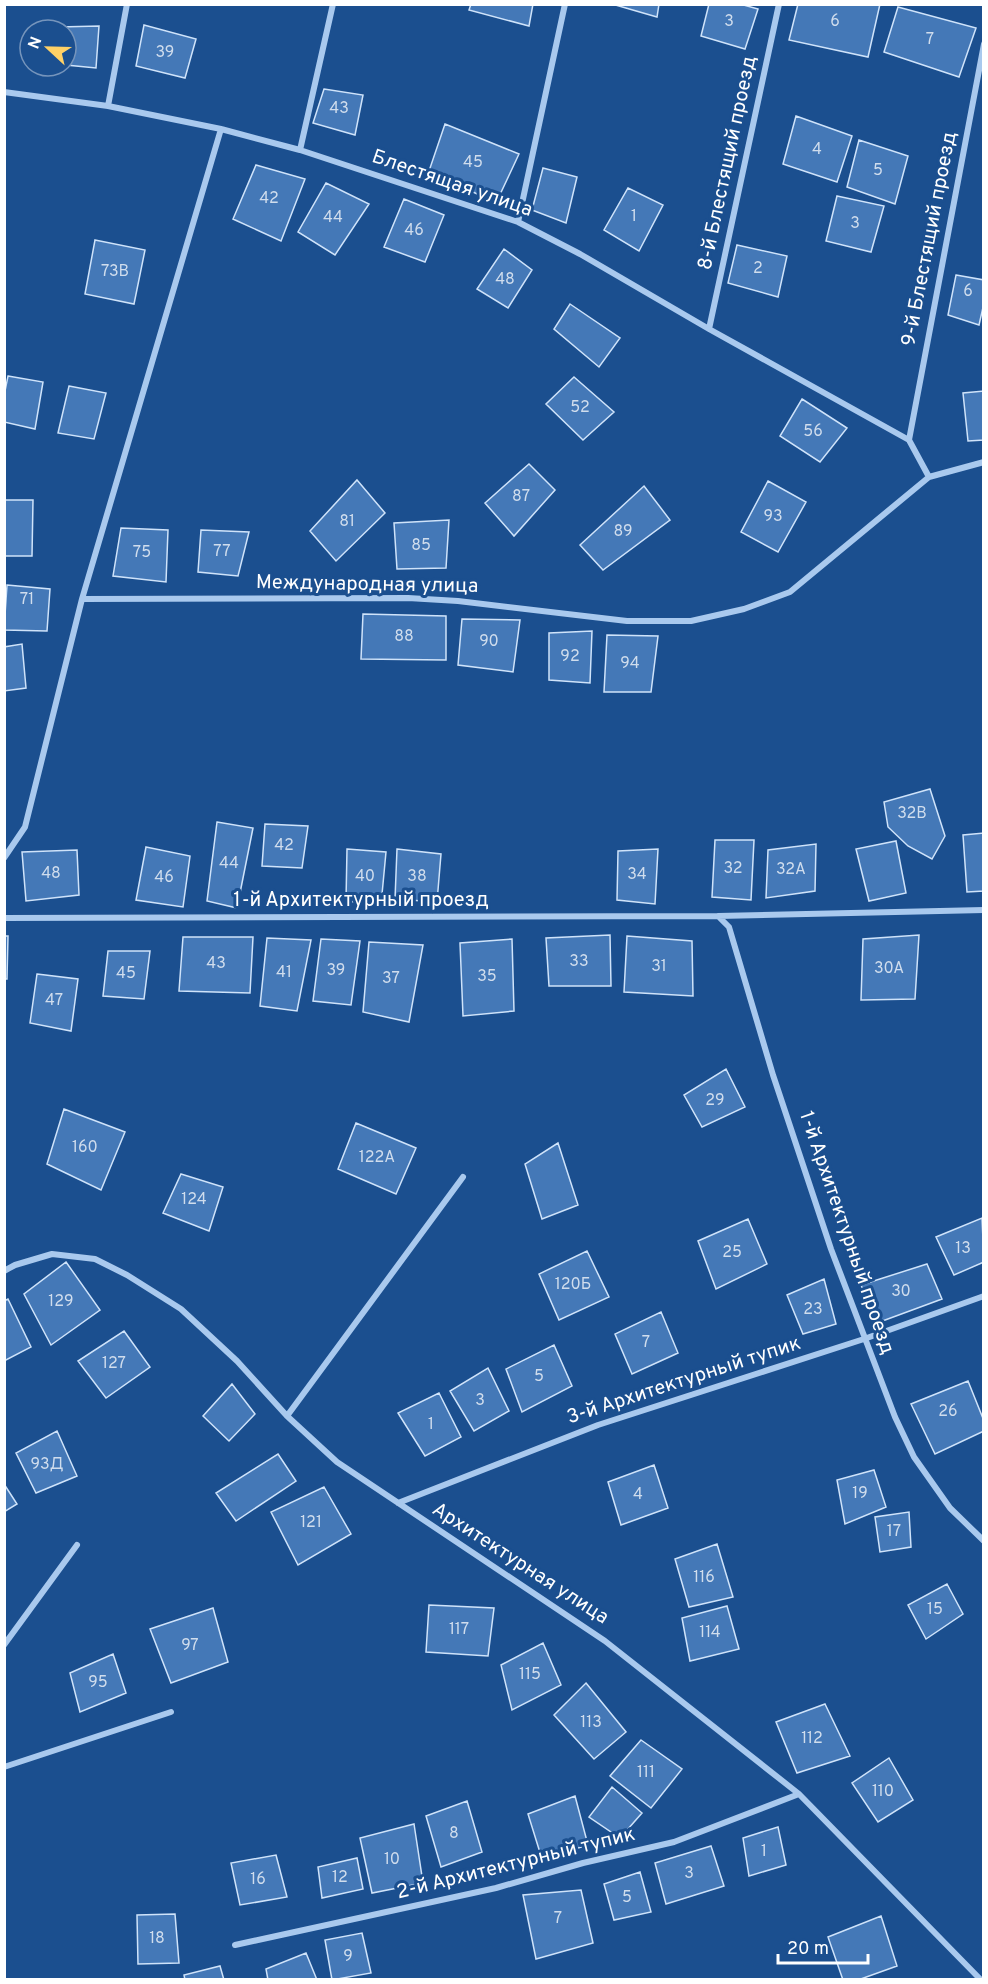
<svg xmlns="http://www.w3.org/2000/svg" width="988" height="1984" viewBox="0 0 988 1984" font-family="Overpass,sans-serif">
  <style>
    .building { fill: #4478b7; stroke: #cfe3fa; stroke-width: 1.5 }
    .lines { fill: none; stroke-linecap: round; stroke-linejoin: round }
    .minor { stroke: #a9c9ee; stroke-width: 6 }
    .labels { text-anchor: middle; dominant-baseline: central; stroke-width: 6; stroke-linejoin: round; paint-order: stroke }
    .number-label { font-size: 16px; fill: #d0dded }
    .street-label { font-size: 20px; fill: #fff; stroke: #1b4f8f }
  </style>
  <rect width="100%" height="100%" fill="#1b4f8f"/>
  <path class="building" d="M471,4H533L529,26L469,10Z
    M612,4H659L657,17Z
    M709,4H740L758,9L745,49L701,36Z
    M798,4H880L868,57L789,40Z
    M898,7L976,28L959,77L884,52Z
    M144,25L196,39L185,78L136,66Z
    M99,26L96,68L66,65V30H59V27Z
    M324,89L363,95L355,135L313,123Z
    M796,116L852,136L837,182L783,164Z
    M445,124L519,154L496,203L429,171Z
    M859,140L908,156L895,204L847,187Z
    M256,165L305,179L281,241L233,219Z
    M543,168L577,177L566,223L532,210Z
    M326,183L369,204L335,255L298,232Z
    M628,188L663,205L639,251L604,230Z
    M837,196L884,206L871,252L826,241Z
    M404,199L444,215L425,262L384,247Z
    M95,240L145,250L134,304L85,294Z
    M737,245L787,256L778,297L728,283Z
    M504,249L532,270L508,308L477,289Z
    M956,275L984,280V303L979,325L948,315Z
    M570,304L620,338L599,367L554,329Z
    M8,376L43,382L35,429L4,422V396Z
    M574,377L614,412L583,440L546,404Z
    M69,386L106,393L94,439L58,433Z
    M984,391V440L968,441L963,393Z
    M802,399L847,428L820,462L780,436Z
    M529,464L555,490L514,536L485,503Z
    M357,480L385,513L336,561L310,531Z
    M768,481L806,502L778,552L741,532Z
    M644,486L670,520L603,570L580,545Z
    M4,500H33L32,556H4Z
    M449,520L446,568L397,569L394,523Z
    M121,528L168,530L166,582L113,576Z
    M201,530L249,532L238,576L198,572Z
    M7,585L50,589L47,631L4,630Z
    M363,614L446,616V660L361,659Z
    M462,619L520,620L513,672L458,665Z
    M592,631L590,683L549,680V633Z
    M607,635L658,636L651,692H604Z
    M22,644L26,688L4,691V647Z
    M930,789L945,836L932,859L908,846L888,827L884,802Z
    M217,822L253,828L237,908L207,901Z
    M265,824L308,826L302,868L262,866Z
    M984,833V891L967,892L963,835Z
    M715,840H754L751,900L712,897Z
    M896,841L906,893L869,901L856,849Z
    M816,844L815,891L766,898L768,850Z
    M146,847L190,856L183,907L136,900Z
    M347,849L386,852L381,905L346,901Z
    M397,849L441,854L437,902L395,899Z
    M658,849L655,904L617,900L618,851Z
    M77,850L79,895L26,901L22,852Z
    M610,935L611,986H549L546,938Z
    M919,935L915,999L861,1000L863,939Z
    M4,936H8L7,979H4Z
    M627,936L692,941L693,996L624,992Z
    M183,937H253L250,993L179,991Z
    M267,938L311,940L297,1011L260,1006Z
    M321,939L360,941L351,1005L313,1001Z
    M512,939L514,1011L463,1016L460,943Z
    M369,942L423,945L409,1022L363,1012Z
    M108,951H150L144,999L103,996Z
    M37,974L78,979L71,1031L30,1023Z
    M726,1069L745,1107L702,1127L684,1095Z
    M64,1109L125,1132L101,1190L47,1164Z
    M356,1123L416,1148L396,1194L338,1169Z
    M558,1143L578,1205L542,1219L525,1164Z
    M181,1174L223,1187L209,1231L163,1213Z
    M982,1218L984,1262L954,1275L936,1237Z
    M748,1219L767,1264L716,1289L698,1241Z
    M587,1251L609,1297L559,1320L539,1274Z
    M66,1262L100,1310L51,1345L24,1294Z
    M927,1264L942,1299L877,1323L861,1285Z
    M824,1279L836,1324L803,1334L787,1295Z
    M8,1299L31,1347L4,1361V1301Z
    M661,1312L678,1353L632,1374L615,1334Z
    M124,1331L150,1367L106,1398L78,1361Z
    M554,1345L572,1386L522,1412L506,1369Z
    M488,1368L509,1411L474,1431L450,1391Z
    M968,1381L984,1421V1431L935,1454L911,1404Z
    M232,1384L255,1414L229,1441L203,1416Z
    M439,1393L461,1437L425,1456L398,1413Z
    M57,1431L77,1476L36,1493L16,1453Z
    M278,1454L296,1481L236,1521L216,1493Z
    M654,1465L668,1508L621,1525L608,1482Z
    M874,1470L886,1507L845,1524L837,1480Z
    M4,1484L17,1504L4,1512Z
    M324,1487L351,1534L298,1565L271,1512Z
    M909,1512L911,1547L880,1552L875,1517Z
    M717,1544L733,1597L689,1607L675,1559Z
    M947,1584L963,1614L926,1639L908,1605Z
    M429,1605L494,1608L488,1656L426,1652Z
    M727,1606L739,1649L690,1661L682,1618Z
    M213,1608L228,1662L171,1683L150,1629Z
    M543,1643L561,1685L512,1710L501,1665Z
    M113,1654L126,1693L80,1712L70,1673Z
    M586,1683L626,1732L594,1759L554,1715Z
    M825,1704L850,1756L797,1773L776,1722Z
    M641,1740L682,1769L651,1808L610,1776Z
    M889,1758L913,1800L878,1822L852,1783Z
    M612,1787L642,1813L620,1838L589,1817Z
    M575,1796L588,1845L542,1859L528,1814Z
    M467,1801L482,1852L441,1867L426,1816Z
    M414,1824L423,1883L372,1893L360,1838Z
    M778,1827L786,1865L749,1876L743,1838Z
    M711,1846L724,1886L666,1904L655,1863Z
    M276,1855L287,1897L240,1905L231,1863Z
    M357,1858L363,1889L322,1898L318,1867Z
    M640,1872L651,1912L614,1920L604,1884Z
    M581,1890L593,1943L536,1959L523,1895Z
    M175,1914L179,1963L138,1964L137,1915Z
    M881,1916L897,1966L858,1980H843L828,1937Z
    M362,1933L371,1973L332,1980L325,1940Z
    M306,1953L317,1980H268L266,1969Z
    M220,1966L224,1980H185L184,1975Z"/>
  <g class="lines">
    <path class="minor" d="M4,92L108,106L221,129L300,150L518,222L580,254L709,329L909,440L929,477
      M108,106L127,4
      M300,150L333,4
      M518,222L565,4
      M709,329L779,4
      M909,440L984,44
      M82,599L221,129
      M4,858L25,827L82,599L408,598L458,601L627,621H691L744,609L790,592L929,477L984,462
      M718,916L984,910
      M4,918L718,916L729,927L773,1075L831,1249L895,1417L914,1457L950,1508L984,1541
      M4,1271L15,1265L52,1254L95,1259L127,1275L181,1309L237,1361L287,1416L337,1462L605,1641L799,1794L981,1980
      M287,1416L463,1177
      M398,1503L598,1425L864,1339L984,1296
      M4,1645L77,1545
      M4,1767L171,1712
      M235,1945L496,1888L583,1863L674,1842L799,1794"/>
  </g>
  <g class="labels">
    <g class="number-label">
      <text x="729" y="22">3</text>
      <text x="835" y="22">6</text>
      <text x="930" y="40">7</text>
      <text x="165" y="53">39</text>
      <text x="339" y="109">43</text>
      <text x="817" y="150">4</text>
      <text x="473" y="163">45</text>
      <text x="878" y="171">5</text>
      <text x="269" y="199">42</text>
      <text x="634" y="217">1</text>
      <text x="333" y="218">44</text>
      <text x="855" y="224">3</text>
      <text x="414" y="231">46</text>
      <text x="758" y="269">2</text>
      <text x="115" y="272">73В</text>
      <text x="505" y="280">48</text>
      <text x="968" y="292">6</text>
      <text x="580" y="408">52</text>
      <text x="813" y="432">56</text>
      <text x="521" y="497">87</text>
      <text x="773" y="517">93</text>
      <text x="347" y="522">81</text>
      <text x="623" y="532">89</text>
      <text x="421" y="546">85</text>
      <text x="222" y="552">77</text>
      <text x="142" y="553">75</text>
      <text x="27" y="600">71</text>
      <text x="404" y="637">88</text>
      <text x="489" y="642">90</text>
      <text x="570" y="657">92</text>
      <text x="630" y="664">94</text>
      <text x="912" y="814">32В</text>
      <text x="284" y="846">42</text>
      <text x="229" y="864">44</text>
      <text x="733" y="869">32</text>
      <text x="791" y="870">32А</text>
      <text x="51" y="874">48</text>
      <text x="637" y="875">34</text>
      <text x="365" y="877">40</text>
      <text x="417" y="877">38</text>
      <text x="164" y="878">46</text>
      <text x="579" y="962">33</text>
      <text x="216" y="964">43</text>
      <text x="659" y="967">31</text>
      <text x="889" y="969">30А</text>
      <text x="336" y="971">39</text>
      <text x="284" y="973">41</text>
      <text x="126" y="974">45</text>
      <text x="487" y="977">35</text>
      <text x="391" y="979">37</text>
      <text x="54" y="1001">47</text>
      <text x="715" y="1101">29</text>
      <text x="85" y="1148">160</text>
      <text x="377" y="1158">122А</text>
      <text x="194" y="1200">124</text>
      <text x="963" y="1249">13</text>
      <text x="732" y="1253">25</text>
      <text x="573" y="1285">120Б</text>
      <text x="901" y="1292">30</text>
      <text x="61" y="1302">129</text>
      <text x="813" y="1310">23</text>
      <text x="646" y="1343">7</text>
      <text x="114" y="1364">127</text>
      <text x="539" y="1377">5</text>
      <text x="480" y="1401">3</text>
      <text x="948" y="1412">26</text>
      <text x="431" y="1425">1</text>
      <text x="47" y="1465">93Д</text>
      <text x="860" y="1494">19</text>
      <text x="638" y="1495">4</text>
      <text x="311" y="1523">121</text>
      <text x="894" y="1532">17</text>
      <text x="704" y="1578">116</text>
      <text x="935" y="1610">15</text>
      <text x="459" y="1630">117</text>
      <text x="710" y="1633">114</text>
      <text x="190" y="1646">97</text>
      <text x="530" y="1675">115</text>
      <text x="98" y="1683">95</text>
      <text x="591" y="1723">113</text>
      <text x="812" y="1739">112</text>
      <text x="646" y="1773">111</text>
      <text x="883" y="1792">110</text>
      <text x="454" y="1834">8</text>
      <text x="764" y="1852">1</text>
      <text x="392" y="1860">10</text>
      <text x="689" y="1874">3</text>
      <text x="340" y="1878">12</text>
      <text x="258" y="1880">16</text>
      <text x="627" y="1898">5</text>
      <text x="558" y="1919">7</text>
      <text x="157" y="1939">18</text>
      <text x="348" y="1957">9</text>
    </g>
    <g class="street-label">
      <text transform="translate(728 163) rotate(-78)">8-й Блестящий проезд</text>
      <text transform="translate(452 184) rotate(19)">Блестящая улица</text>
      <text transform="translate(930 239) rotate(-79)">9-й Блестящий проезд</text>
      <text transform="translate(367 585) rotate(1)">Международная улица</text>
      <text x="361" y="901">1-й Архитектурный проезд</text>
      <text transform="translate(846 1233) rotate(71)">1-й Архитектурный проезд</text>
      <text transform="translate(684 1381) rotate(-18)">3-й Архитектурный тупик</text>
      <text transform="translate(520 1564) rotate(33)">Архитектурная улица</text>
      <text transform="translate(516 1864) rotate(-14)">2-й Архитектурный тупик</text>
    </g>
  </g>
  <rect width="988" height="1984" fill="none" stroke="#ffffff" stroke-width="12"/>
  <g transform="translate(48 48) rotate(292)"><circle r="28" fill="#1b4f8f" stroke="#7695bc" stroke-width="1.5"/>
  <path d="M0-4.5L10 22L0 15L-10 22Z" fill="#ffd166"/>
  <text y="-9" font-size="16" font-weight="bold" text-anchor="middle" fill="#ffffff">N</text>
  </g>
  <path d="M778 1954v9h90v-9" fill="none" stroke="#ffffff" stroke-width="3"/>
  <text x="787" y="1954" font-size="18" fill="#ffffff" stroke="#1b4f8f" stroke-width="4.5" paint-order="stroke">20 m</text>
</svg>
